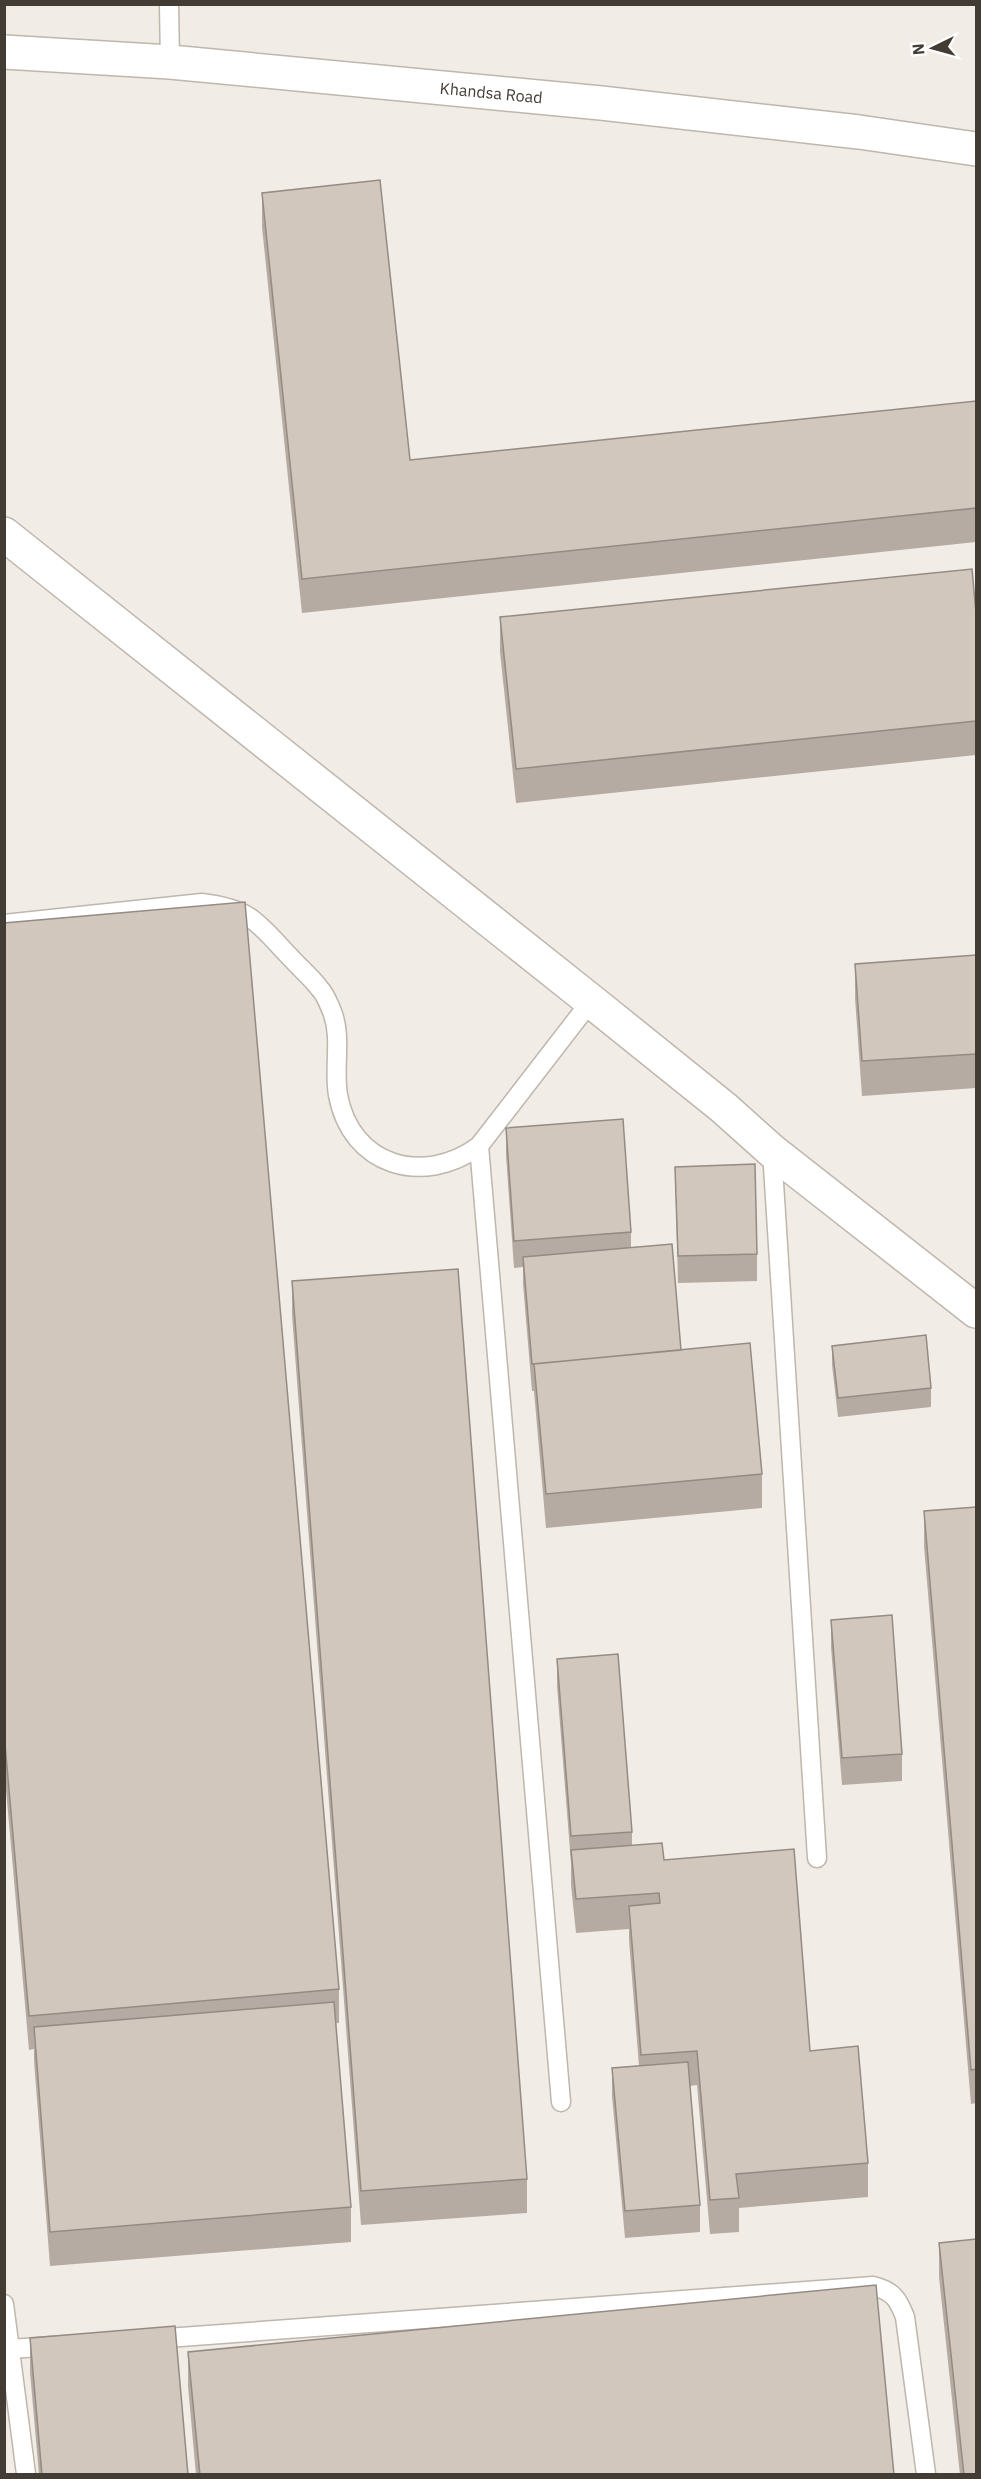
<svg xmlns="http://www.w3.org/2000/svg" width="981" height="2479" viewBox="0 0 981 2479" font-family="'IBM Plex Sans',sans-serif">
  <style>
    .lines { fill: none; stroke-linecap: round; stroke-linejoin: round }
    .service-casing { stroke: #bfb6ac; stroke-width: 21 }
    .minor-casing { stroke: #bfb6ac; stroke-width: 36 }
    .tertiary-casing { stroke: #bfb6ac; stroke-width: 36 }
    .service { stroke: #fff; stroke-width: 18 }
    .minor { stroke: #fff; stroke-width: 33 }
    .tertiary { stroke: #fff; stroke-width: 33 }
    .wall { fill: #b5aba2 }
    .building { fill: #d2c7bc; stroke: #938b84; stroke-width: 1.5 }
    .labels { text-anchor: middle; dominant-baseline: central; stroke-width: 4.5; stroke-linejoin: round; paint-order: stroke }
    .street-label { font-size: 16px; fill: #433c35; stroke: #fff }
  </style>
  <rect width="100%" height="100%" fill="#f1ece5"/>
  <g class="lines">
    <defs>
      <path id="service" d="M169,4L170,62
        M4,924L202,903C218,905 235,908 249,917C265,928 279,946 292,959C301,969 312,978 320,989C325,994 328,1002 331,1009C343,1036 333,1067 338,1095C351,1166 423,1187 479,1146L591,1001
        M479,1146L561,2102
        M772,1151L817,1858
        M4,2304L26,2474
        M153,2339L873,2286C893,2291 898,2299 905,2317L926,2474
        M10,2349L53,2346"/>
      <path id="minor" d="M4,534L591,1001L724,1108L772,1151L976,1311"/>
      <g id="tertiary">
        <path id="s1" d="M4,52L170,62L601,103L859,132L976,149"/>
      </g>
    </defs>
    <use href="#service" class="service-casing"/>
    <use href="#minor" class="minor-casing"/>
    <use href="#tertiary" class="tertiary-casing"/>
    <use href="#service" class="service"/>
    <use href="#minor" class="minor"/>
    <use href="#tertiary" class="tertiary"/>
  </g>
  <path class="wall" d="M262,193L410,460L976,401V542L302,613L262,227Z
    M976,613V755L516,803L500,652V617Z
    M4,923L339,1989V2023H336L351,2207V2242L50,2266L34,2061V2049L29,2050L4,1767Z
    M976,955V1088L862,1096L855,998V964Z
    M506,1128L631,1232V1247L681,1350L762,1474V1508L546,1528L534,1391H532L523,1284V1267L514,1268L506,1155Z
    M675,1167L757,1254V1281L678,1283Z
    M292,1281L527,2179V2213L361,2225L292,1315Z
    M832,1346L931,1388V1407L838,1417L832,1365Z
    M976,1507V2103L971,2104L924,1546V1511Z
    M831,1620L902,1754V1781L842,1785L831,1647Z
    M557,1659L632,1832V1846L664,1860L810,2051L868,2163V2197L739,2208V2232L710,2234L697,2085L690,2086L700,2205V2232L625,2238L612,2096V2068L639,2066L629,1940V1929L576,1933L571,1885V1863L557,1686Z
    M939,2243L976,2475H960L939,2277Z
    M30,2338L188,2475H39L30,2372Z
    M188,2352L894,2475H196L188,2386Z"/>
  <path class="building" d="M380,180L410,460L976,401V508L302,579L262,193Z
    M972,569L976,613V721L516,769L500,617Z
    M245,902L339,1989L29,2016L4,1733V923Z
    M976,955V1054L862,1061L855,964Z
    M623,1119L631,1232L514,1241L506,1128Z
    M755,1164L757,1254L678,1256L675,1167Z
    M672,1244L681,1350L532,1364L523,1257Z
    M458,1269L527,2179L361,2191L292,1281Z
    M926,1335L931,1388L838,1398L832,1346Z
    M750,1343L762,1474L546,1494L534,1364Z
    M976,1507V2069L971,2070L924,1511Z
    M892,1615L902,1754L842,1758L831,1620Z
    M618,1654L632,1832L571,1836L557,1659Z
    M662,1843L664,1860L794,1849L810,2051L858,2046L868,2163L736,2174L739,2198L710,2200L697,2051L641,2055L629,1906L660,1903L659,1893L576,1899L571,1850Z
    M334,2002L351,2207L50,2232L34,2027Z
    M688,2062L700,2205L625,2211L612,2068Z
    M976,2239V2475H964L939,2243Z
    M876,2285L894,2475H200L188,2352Z
    M175,2326L188,2475H42L30,2338Z"/>
  <g class="labels">
    <g class="street-label">
      <text stroke="none"><textPath href="#s1" startOffset="489">Khandsa Road</textPath></text>
    </g>
  </g>
  <rect width="981" height="2479" fill="none" stroke="#433c35" stroke-width="12"/>
  <g transform="translate(933 48) rotate(265)" stroke="#ffffff" stroke-width="4.5" paint-order="stroke">
  <path d="M0-4.5L10 22L0 15L-10 22Z" fill="#433c35"/>
  <text y="-9" font-size="16" font-weight="bold" text-anchor="middle" fill="#433c35">N</text>
  </g>
</svg>
